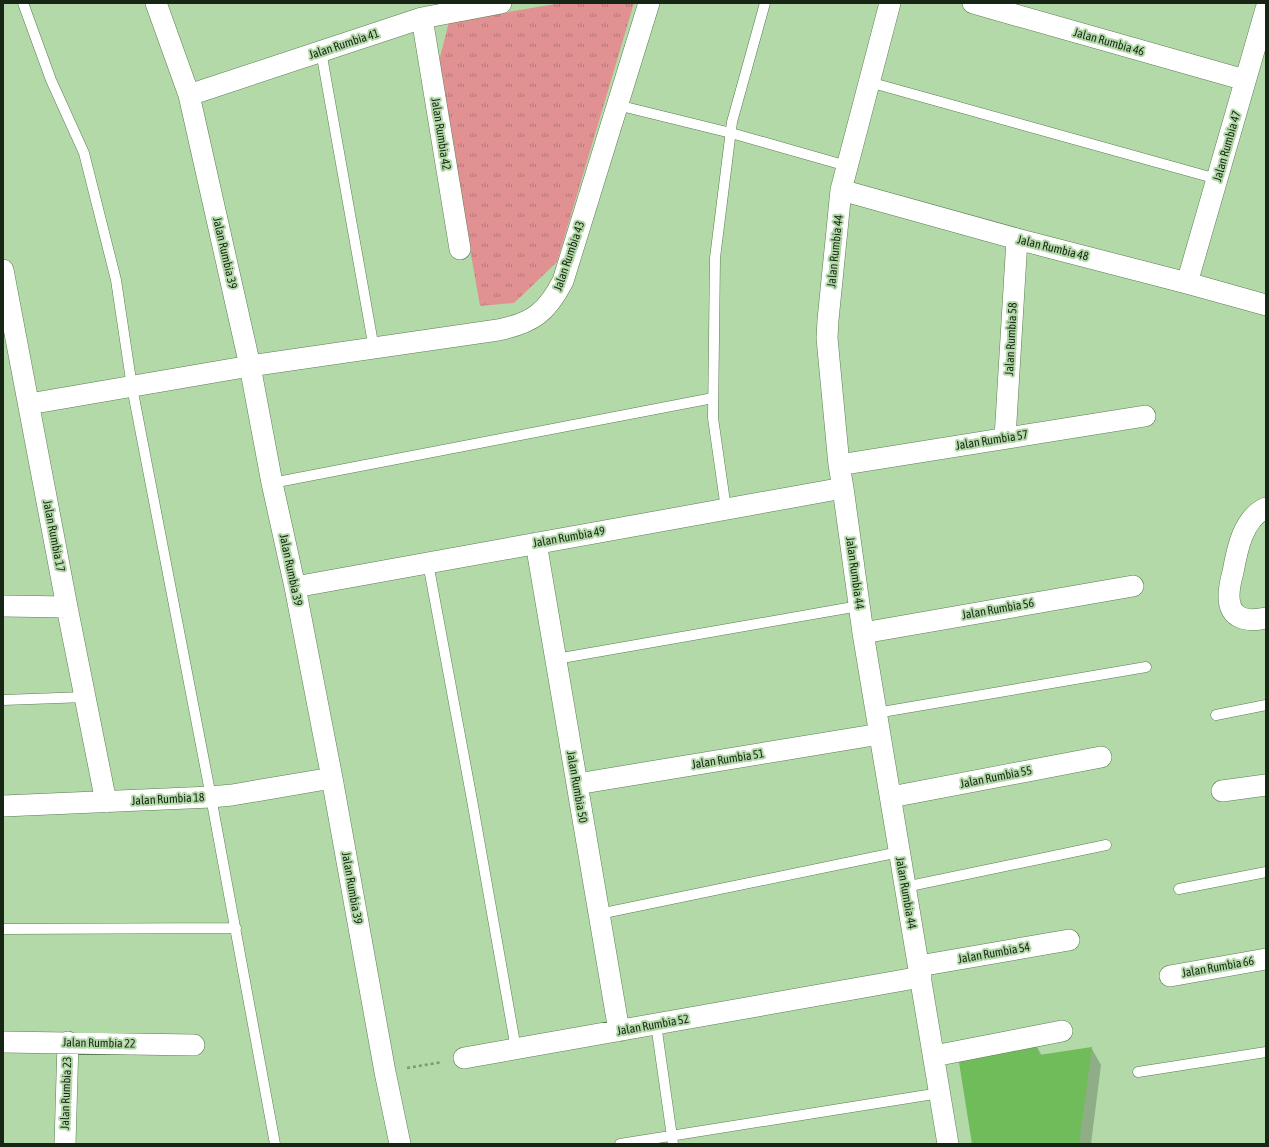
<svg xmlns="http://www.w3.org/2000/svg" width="1269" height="1147" viewBox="0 0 1269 1147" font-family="'Asap Condensed',sans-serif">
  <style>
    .grass { fill: url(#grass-tufts) }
    .shadow { fill: #0003 }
    .building { fill: #70bc5b }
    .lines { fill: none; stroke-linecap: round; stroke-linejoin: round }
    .lane-casing { stroke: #5a7d51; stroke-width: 11 }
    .street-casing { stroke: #5a7d51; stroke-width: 22 }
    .path { stroke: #7c9a75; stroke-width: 2.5; stroke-dasharray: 3 3; stroke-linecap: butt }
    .lane { stroke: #fff; stroke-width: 10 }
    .street { stroke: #fff; stroke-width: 21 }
    .labels { text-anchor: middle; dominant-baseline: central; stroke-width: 4; stroke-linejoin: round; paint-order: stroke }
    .street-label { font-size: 12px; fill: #172614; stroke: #b3d9a9 }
  </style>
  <defs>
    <pattern id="grass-tufts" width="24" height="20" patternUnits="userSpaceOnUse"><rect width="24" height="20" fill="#e19191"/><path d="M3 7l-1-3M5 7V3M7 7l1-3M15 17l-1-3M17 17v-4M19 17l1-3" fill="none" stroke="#b57675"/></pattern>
  </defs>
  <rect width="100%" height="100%" fill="#b3d9a9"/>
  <path class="grass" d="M561,3H634L557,262L514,303L480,306L438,65L449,22Z"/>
  <path class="shadow" d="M1036,1045L1042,1056L1092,1049L1101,1065L1091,1144H973Z"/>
  <path class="building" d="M1036,1044L1039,1055L1092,1047L1079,1144H972L958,1056Z"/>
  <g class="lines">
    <defs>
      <path id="lane" d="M23,3L51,80L84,153L116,280L132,387L211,797L275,1144
        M321,51L374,349
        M869,82L1217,179
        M617,105L731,133L847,166
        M272,483L713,398
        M726,509L713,418L715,258L732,122L765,3
        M428,563L472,800L516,1049
        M556,659L859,606
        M3,700L86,697
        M876,713L1146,667
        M1216,715L1266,705
        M905,887L1106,845
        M1179,889L1266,872
        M599,914L899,852
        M3,929L236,928
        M656,1024L673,1144
        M1138,1072L1266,1052
        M620,1144L940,1093"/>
      <path id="street" d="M156,3L189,95L250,366L272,483L295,587L332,778L385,1072L400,1144
        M890,3L841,190L828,320L827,338L839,465L843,488L863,633L948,1144
        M973,3L1245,80
        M422,18L460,249
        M189,95L422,18L501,3
        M841,190L1017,239L1187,283L1266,305
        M3,270L67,607L106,802
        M1187,283L1266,9
        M29,404L250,366L498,330C533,323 547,312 563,281L649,3
        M1005,438L1017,239
        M839,465L1145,416
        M1266,508C1243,518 1237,550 1233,572C1231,579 1229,588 1229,596C1229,620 1248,622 1266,618
        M536,543L619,1031
        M295,587L843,488
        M3,606L67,607
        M863,633L1133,586
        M577,784L880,734
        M1222,791L1266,785
        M891,797L1101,757
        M3,806L211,797L232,795L332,778
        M919,966L1069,940
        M1170,976L1266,959
        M3,1042L194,1045
        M934,1056L1062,1031
        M464,1058L921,977
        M65,1144L68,1042"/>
    </defs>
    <use href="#lane" class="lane-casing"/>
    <use href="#street" class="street-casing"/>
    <path class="path" d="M407,1068L442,1062"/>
    <use href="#lane" class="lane"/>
    <use href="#street" class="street"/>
  </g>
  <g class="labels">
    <g class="street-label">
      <text transform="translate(1109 42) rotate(16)">Jalan Rumbia 46</text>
      <text transform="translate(344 44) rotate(-18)">Jalan Rumbia 41</text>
      <text transform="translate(441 134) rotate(81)">Jalan Rumbia 42</text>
      <text transform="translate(1227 146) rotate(-74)">Jalan Rumbia 47</text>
      <text transform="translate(1053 248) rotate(14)">Jalan Rumbia 48</text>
      <text transform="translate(835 251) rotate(-84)">Jalan Rumbia 44</text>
      <text transform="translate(225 253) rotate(77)">Jalan Rumbia 39</text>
      <text transform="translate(569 256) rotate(-71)">Jalan Rumbia 43</text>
      <text transform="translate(1011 339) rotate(-87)">Jalan Rumbia 58</text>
      <text transform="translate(992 440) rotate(-9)">Jalan Rumbia 57</text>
      <text transform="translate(54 536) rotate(79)">Jalan Rumbia 17</text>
      <text transform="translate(569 537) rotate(-10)">Jalan Rumbia 49</text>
      <text transform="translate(291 570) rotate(78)">Jalan Rumbia 39</text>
      <text transform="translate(855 573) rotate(82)">Jalan Rumbia 44</text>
      <text transform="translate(998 609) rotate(-10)">Jalan Rumbia 56</text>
      <text transform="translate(728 759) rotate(-9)">Jalan Rumbia 51</text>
      <text transform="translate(996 777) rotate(-11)">Jalan Rumbia 55</text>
      <text transform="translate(577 787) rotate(80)">Jalan Rumbia 50</text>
      <text transform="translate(168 799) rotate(-3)">Jalan Rumbia 18</text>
      <text transform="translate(352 888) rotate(80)">Jalan Rumbia 39</text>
      <text transform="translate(906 893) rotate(80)">Jalan Rumbia 44</text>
      <text transform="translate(994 953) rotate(-10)">Jalan Rumbia 54</text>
      <text transform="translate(1218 967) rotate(-10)">Jalan Rumbia 66</text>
      <text transform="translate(653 1025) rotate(-10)">Jalan Rumbia 52</text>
      <text transform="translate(99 1043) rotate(1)">Jalan Rumbia 22</text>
      <text transform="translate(66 1093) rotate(-88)">Jalan Rumbia 23</text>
    </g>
  </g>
  <rect width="1269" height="1147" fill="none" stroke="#172614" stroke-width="8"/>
</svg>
